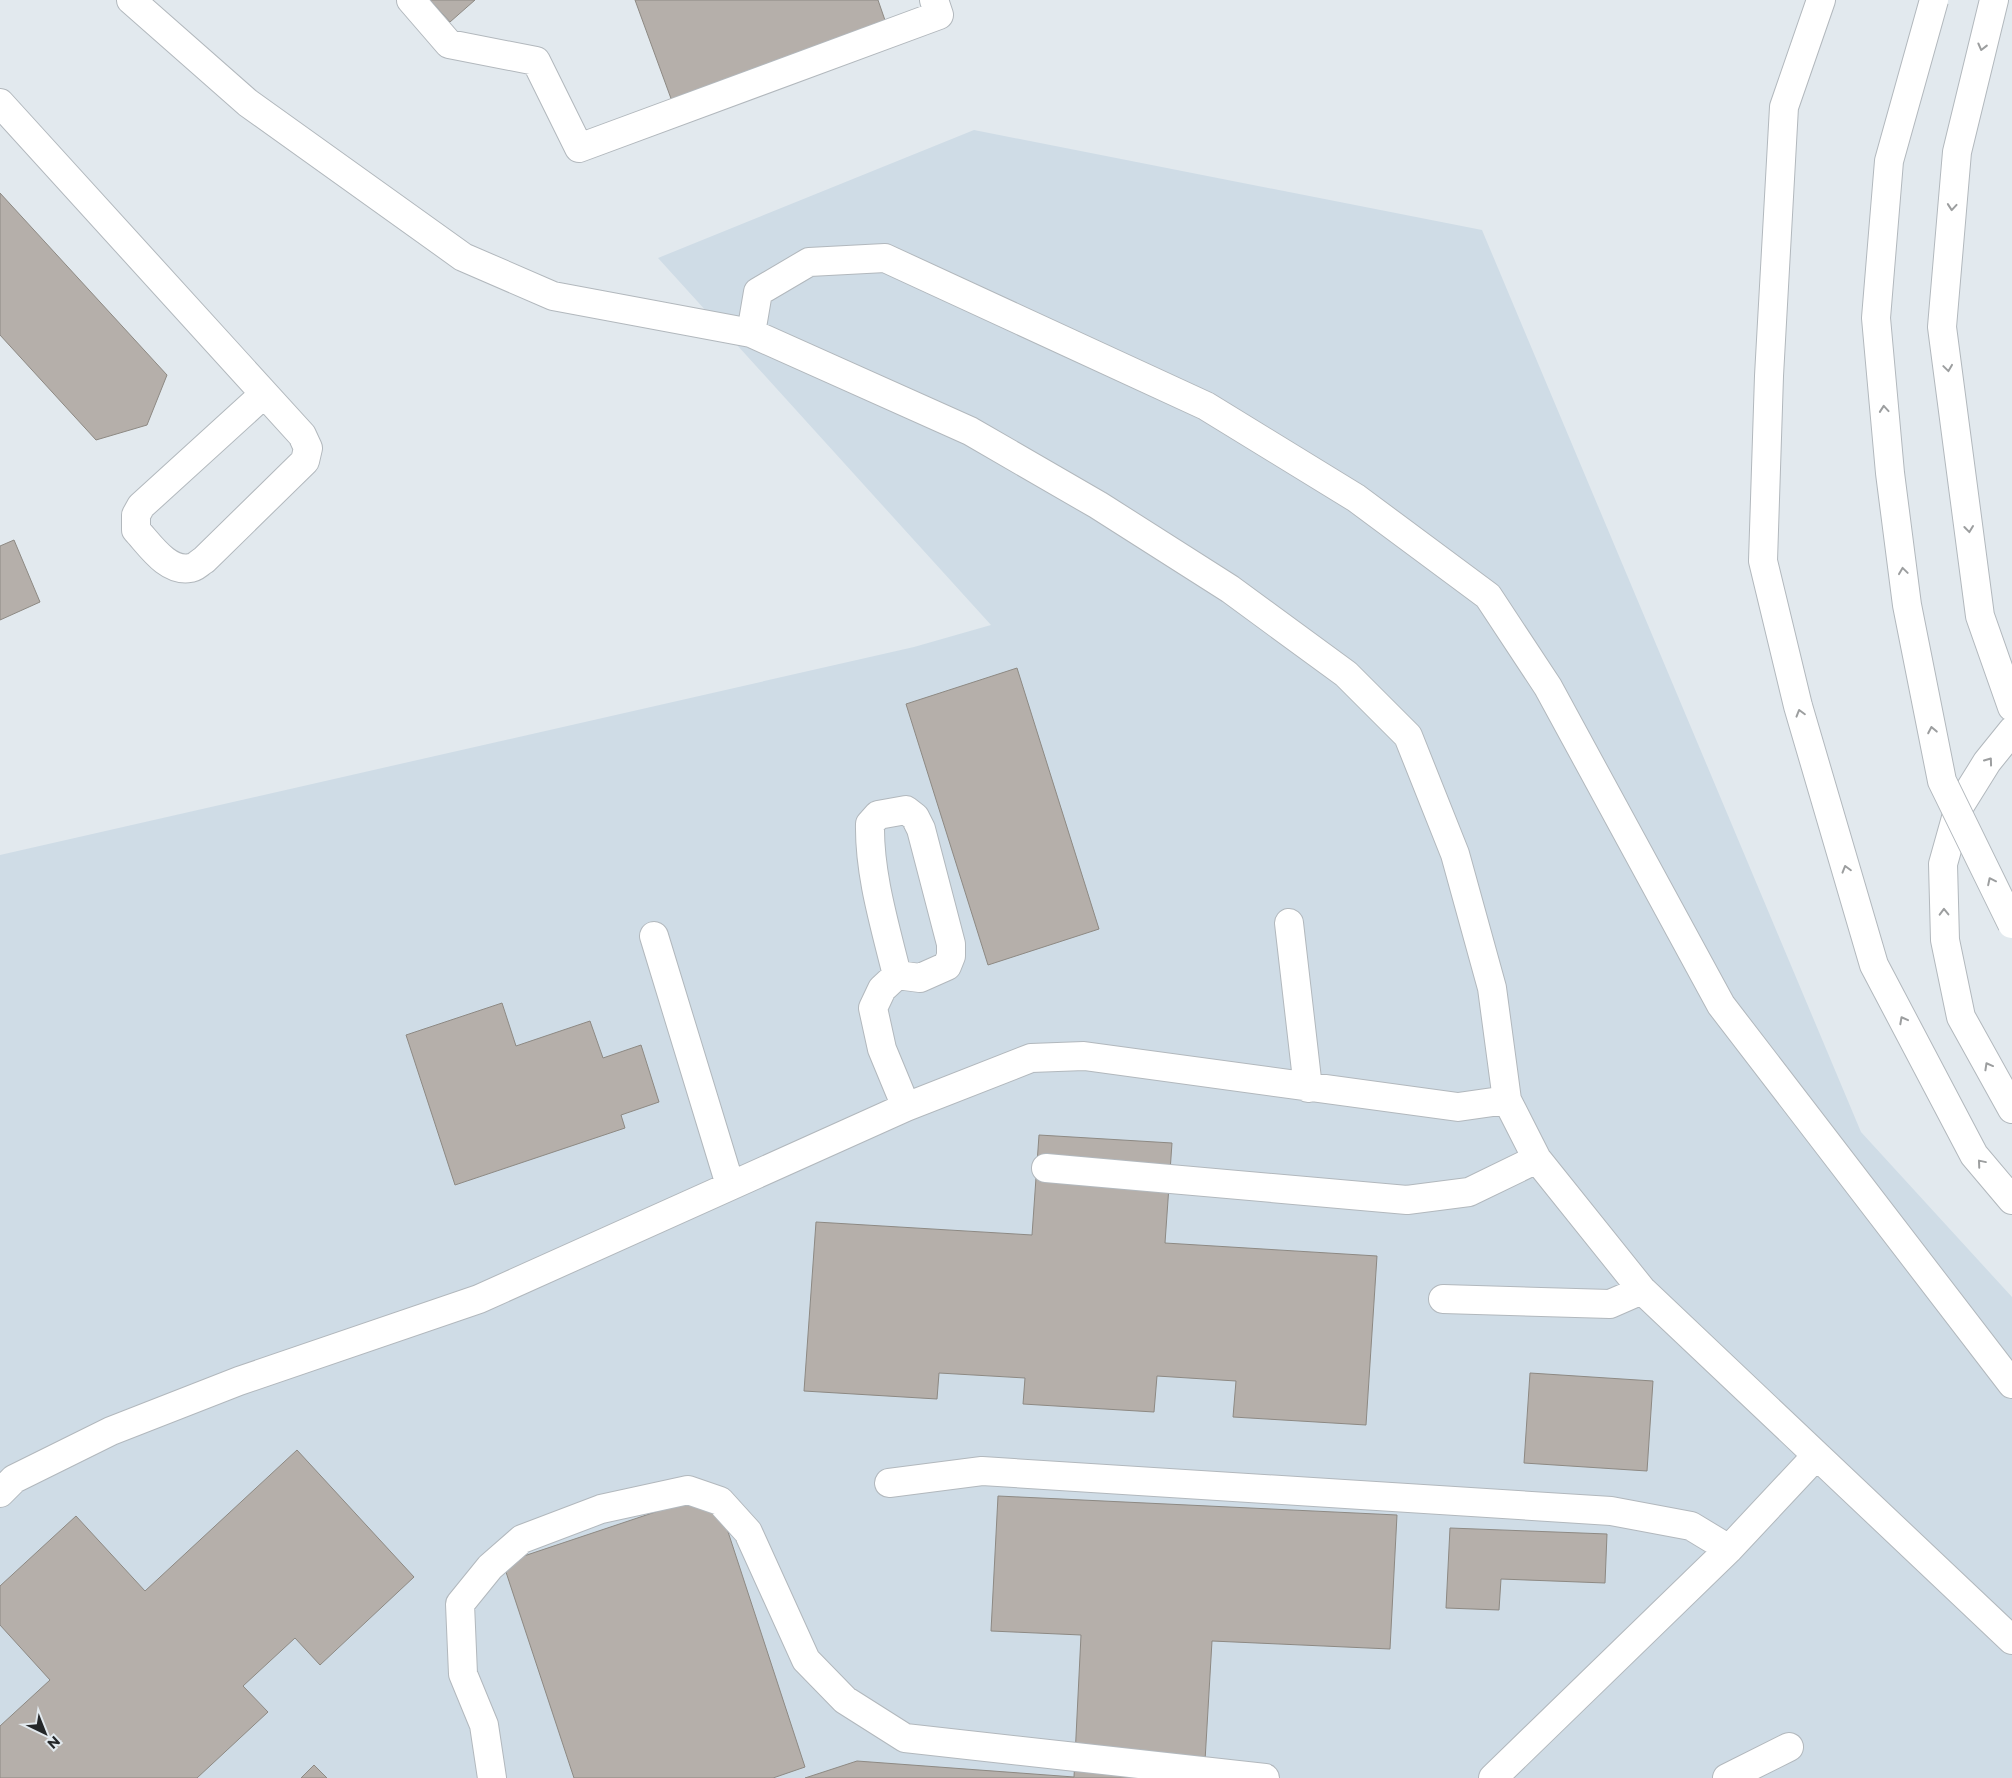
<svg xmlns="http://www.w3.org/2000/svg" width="2012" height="1778" viewBox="0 0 2012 1778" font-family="Montserrat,sans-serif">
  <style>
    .built { fill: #cfdce6 }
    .building { fill: #b5afaa; stroke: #8d8983 }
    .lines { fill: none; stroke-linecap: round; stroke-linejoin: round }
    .minor-casing { stroke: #b2b8bd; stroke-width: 30 }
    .highway-casing { stroke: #b2b8bd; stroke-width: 30 }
    .minor { stroke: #fff; stroke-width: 28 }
    .highway { stroke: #fff; stroke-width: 28 }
    .highway-bridge-casing { stroke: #b2b8bd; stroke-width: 30; stroke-linecap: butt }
    .highway-bridge { stroke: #fff; stroke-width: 28 }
    .oneway { stroke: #9c9e9f }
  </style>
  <rect width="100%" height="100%" fill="#e2e9ee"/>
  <path class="built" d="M974,130L1482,230L1861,1132L2012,1297V1778H0V855L914,647L991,625L658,258Z"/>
  <path class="building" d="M430,0H475L450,22Z
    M635,0H878L887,26L673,104Z
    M0,193L167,375L147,425L96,440L0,335Z
    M14,540L40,602L0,620V546Z
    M1017,668L1099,929L988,965L906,704Z
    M502,1003L516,1046L590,1021L603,1058L641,1045L659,1102L621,1115L625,1128L455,1185L406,1035Z
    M1039,1135L1172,1143L1165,1243L1377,1256L1366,1425L1233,1417L1236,1381L1157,1376L1154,1412L1023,1404L1025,1378L939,1373L937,1399L804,1391L816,1222L1032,1235Z
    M1530,1373L1653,1381L1647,1471L1524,1463Z
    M297,1450L414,1577L320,1665L295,1638L243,1686L268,1712L197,1778H0V1726L50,1680L0,1625V1586L76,1516L145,1591Z
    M715,1492L805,1767L773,1778H574L503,1563Z
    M998,1496L1397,1515L1390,1649L1212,1641L1204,1778H805L857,1761L1074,1777L1081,1635L991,1631Z
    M1450,1528L1607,1534L1605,1583L1501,1579L1499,1610L1446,1608Z
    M314,1765L327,1778H301Z"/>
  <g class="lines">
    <defs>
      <path id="minor" d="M131,0L248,103L463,257L553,296L751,333L970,431L1098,505L1230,589L1346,674L1408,736L1455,854L1492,988L1507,1100L1537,1159L1642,1290L2012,1640
        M411,0L449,44L536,61L579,148L939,15L934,0
        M0,103L302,435L308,448L305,461L204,560C199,563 195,568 190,568C167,572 150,545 136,530V515L141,506L264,394
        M751,333L758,292L809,262L885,258L1206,406L1356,498L1488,596L1548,687L1721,1005L2012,1384
        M906,810L915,817L921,829L951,944V956L947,966L920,978L897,975C885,926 869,874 870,824L878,815Z
        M1289,923L1308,1088
        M654,936L730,1185
        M897,975L882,989L873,1008L882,1049L906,1107
        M1046,1168L1407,1200L1469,1192L1537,1159
        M1443,1299L1610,1304L1642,1290
        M889,1483L982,1471L1611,1511L1691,1526L1729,1549
        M0,1493L14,1479L111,1431L239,1381L479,1299L906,1107L1031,1058L1084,1056L1458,1107L1507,1100
        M492,1778L484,1725L463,1674L460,1604L490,1567L522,1539L601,1509L688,1490L720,1501L748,1532L806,1660L845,1700L905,1738L1265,1778
        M1493,1778L1729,1549L1816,1456
        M1727,1778L1789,1747"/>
      <path id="highway" d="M1821,0L1784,107L1769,376L1763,561L1798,706L1874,965L1974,1155L2012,1200
        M1994,0L1957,152L1942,327L1980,616L2012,707
        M2012,731L1987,762L1959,807L1943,864L1945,940L1961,1017L2012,1109"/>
    </defs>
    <use href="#minor" class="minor-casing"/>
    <use href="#highway" class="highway-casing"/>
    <use href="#minor" class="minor"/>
    <use href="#highway" class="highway"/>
    <defs>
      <path id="highway-bridge" d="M1934,0L1889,161L1876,318L1890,473L1907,605L1942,781L2012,924"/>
    </defs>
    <use href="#highway-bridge" class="highway-bridge-casing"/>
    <use href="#highway-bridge" class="highway-bridge"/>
  </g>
  <defs><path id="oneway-chevron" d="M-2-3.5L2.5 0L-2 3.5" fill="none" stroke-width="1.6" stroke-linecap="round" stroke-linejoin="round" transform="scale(1.25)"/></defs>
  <g class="oneway">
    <use href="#oneway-chevron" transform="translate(1982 47) rotate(104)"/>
    <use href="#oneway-chevron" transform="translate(1952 207) rotate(95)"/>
    <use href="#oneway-chevron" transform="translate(1948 368) rotate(82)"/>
    <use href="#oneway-chevron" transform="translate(1884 409) rotate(-95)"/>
    <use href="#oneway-chevron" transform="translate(1969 529) rotate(83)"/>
    <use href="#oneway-chevron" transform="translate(1903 571) rotate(-98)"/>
    <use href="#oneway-chevron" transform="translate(1800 713) rotate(-106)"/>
    <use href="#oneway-chevron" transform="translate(1932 730) rotate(-101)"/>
    <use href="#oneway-chevron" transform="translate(1989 761) rotate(-54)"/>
    <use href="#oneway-chevron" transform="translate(1846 869) rotate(-106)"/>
    <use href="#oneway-chevron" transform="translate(1991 881) rotate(-116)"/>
    <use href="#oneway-chevron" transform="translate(1944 912) rotate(-91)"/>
    <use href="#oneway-chevron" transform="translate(1903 1020) rotate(-118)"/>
    <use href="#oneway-chevron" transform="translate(1988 1066) rotate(-119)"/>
    <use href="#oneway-chevron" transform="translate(1981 1163) rotate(-130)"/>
  </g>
  <g transform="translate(45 1733) rotate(137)" stroke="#e2e9ee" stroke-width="4" paint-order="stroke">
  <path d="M0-4L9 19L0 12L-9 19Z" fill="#242729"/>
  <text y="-8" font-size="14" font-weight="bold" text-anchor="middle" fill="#242729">N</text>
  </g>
</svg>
